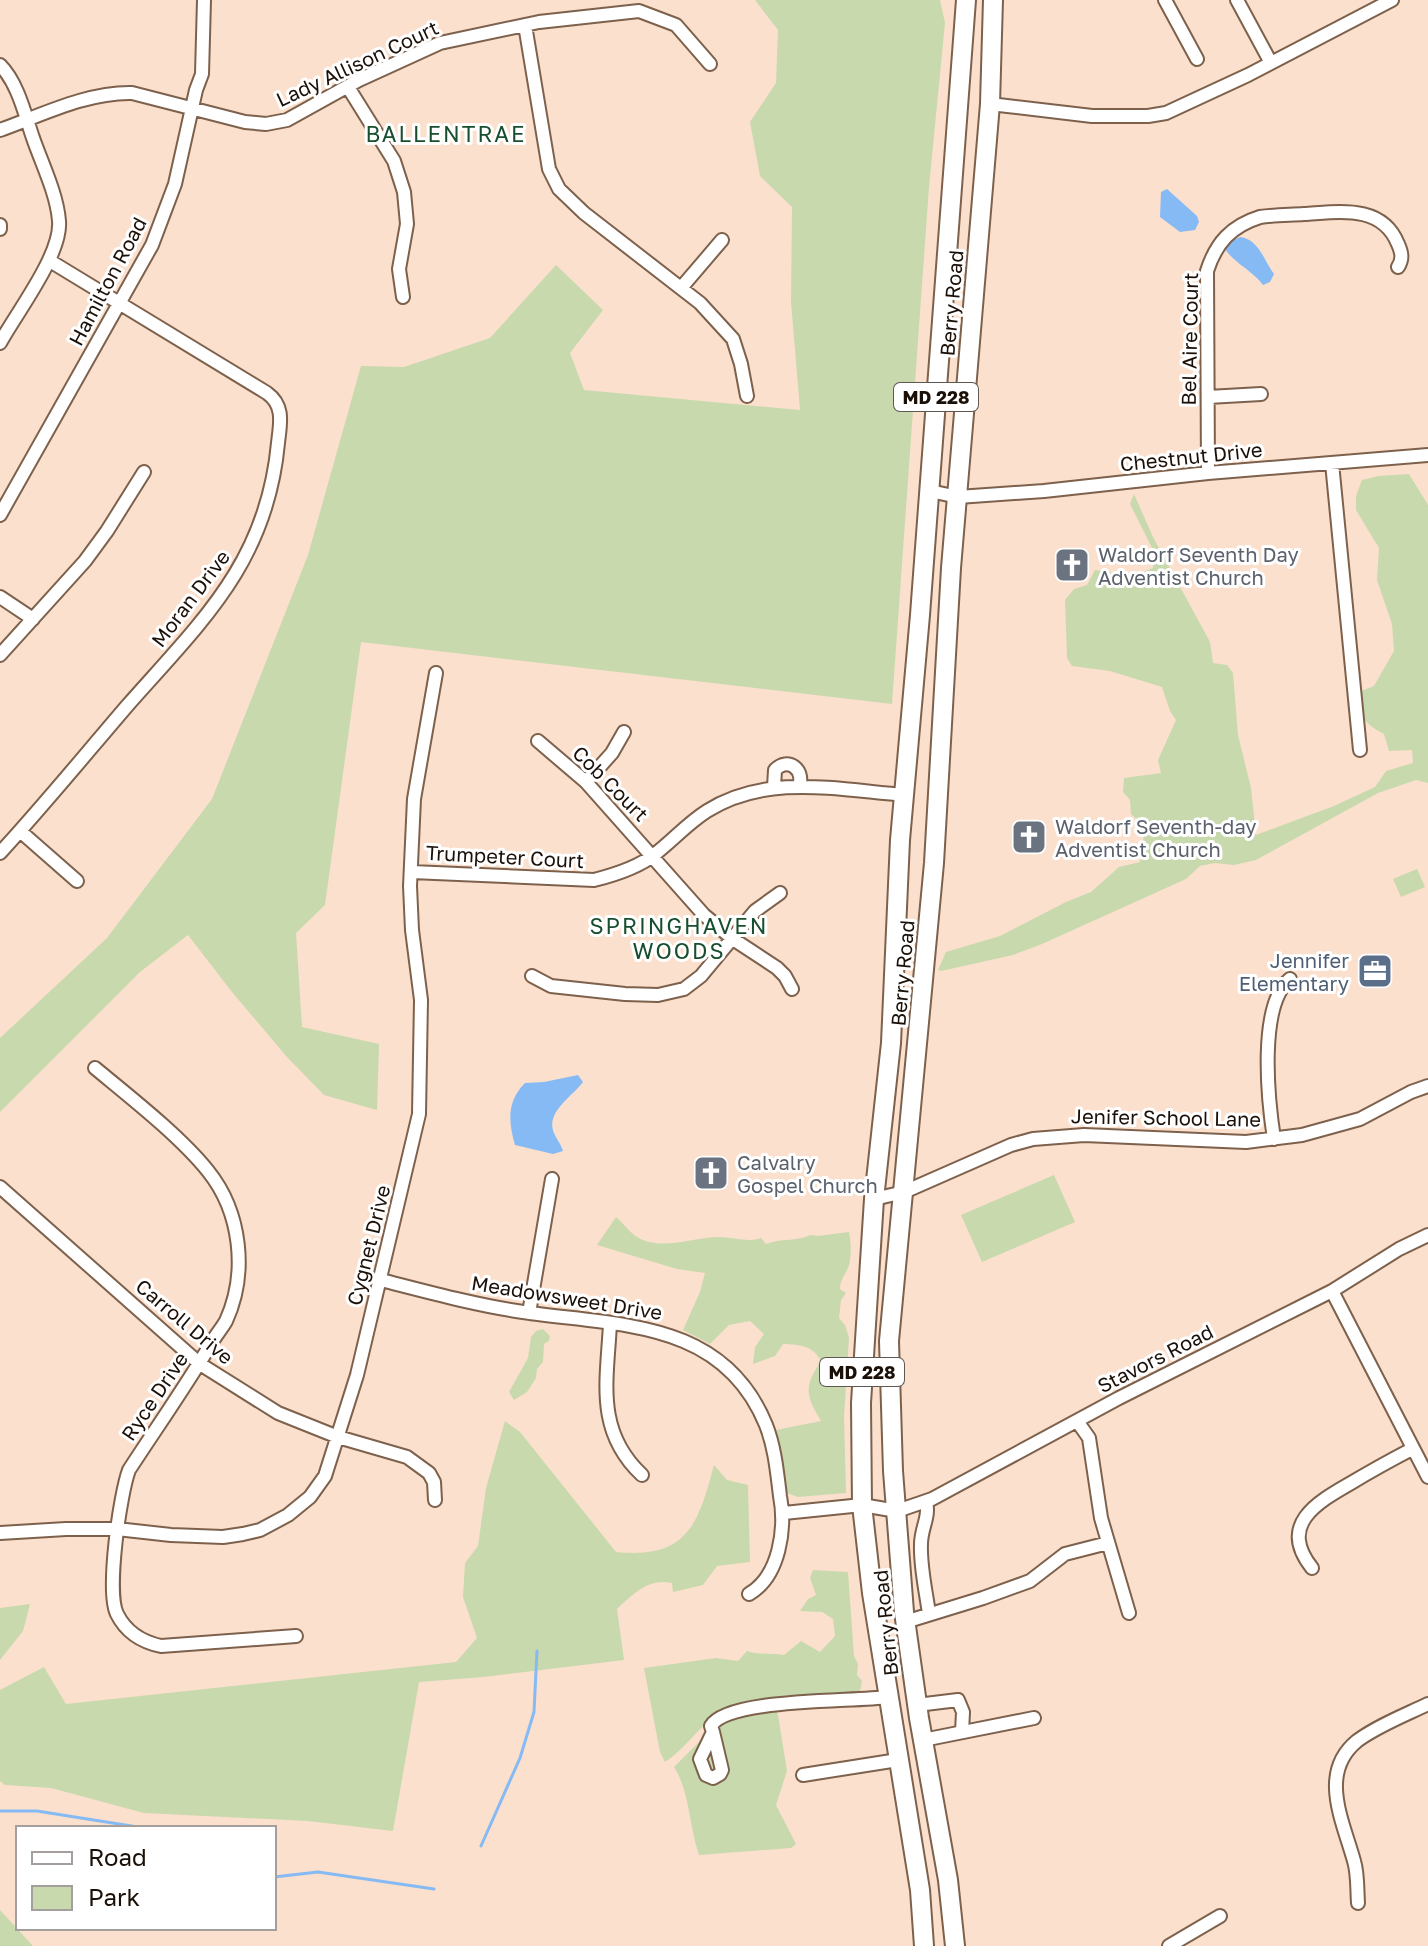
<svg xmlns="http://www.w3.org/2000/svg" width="1428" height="1946" viewBox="0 0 1428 1946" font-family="'Golos Text',sans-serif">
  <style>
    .green { fill: #c8d9ae }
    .water { fill: #86baf4 }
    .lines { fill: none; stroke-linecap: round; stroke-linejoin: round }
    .stream { stroke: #86baf4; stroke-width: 3 }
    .minor-casing { stroke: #7d614c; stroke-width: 16 }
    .highway-casing { stroke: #7d614c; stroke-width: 22 }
    .minor { stroke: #fff; stroke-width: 12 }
    .highway { stroke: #fff; stroke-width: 18 }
    .labels { text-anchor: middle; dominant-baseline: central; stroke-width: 6; stroke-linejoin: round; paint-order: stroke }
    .shield { fill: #fff; stroke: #5f5852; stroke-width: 2 }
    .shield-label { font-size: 18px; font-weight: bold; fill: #1b1008 }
    .street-label { font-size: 20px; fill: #1b1008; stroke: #fff }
    .worship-label { font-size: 20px; fill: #5b616d; stroke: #fff; text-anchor: start }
    .service-label { font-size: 20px; fill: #4e5e75; stroke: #fff; text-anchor: end }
    .neighbourhood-label { font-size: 22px; letter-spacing: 2px; fill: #174e2e; stroke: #fff }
  </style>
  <rect width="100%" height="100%" fill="#fbe0cd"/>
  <path class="green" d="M755,0H940L945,23L929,187L892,704L361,642L325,905L296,933L302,1027L379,1044L377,1110L324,1095L287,1057L232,992L188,935L140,972L0,1112V1038L107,938L212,799L308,555L361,366L404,367L490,338L556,265L603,310L570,353L584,390L800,410L791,302L792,207L760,176L750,122L776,83L778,30Z
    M1409,474L1428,505V783L1416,780L1378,793L1256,860L1234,865L1215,863L1200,866L1186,879L1042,944L1013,955L941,971L938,970L946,952L1000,936L1066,902L1091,892L1119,867L1140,862L1145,827L1131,814L1130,800L1123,792L1124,778L1161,773L1158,760L1176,720L1170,711L1162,687L1110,671L1072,666L1067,658L1065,600L1074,589L1087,585L1095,570L1134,576L1153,568V550L1130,504L1134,494L1153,537L1210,642L1213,663L1227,665L1233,673L1238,735L1251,788L1256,835L1334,806L1375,787L1386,771L1413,763L1412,750L1389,751L1384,734C1361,722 1361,716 1359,692L1374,686L1394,651L1392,624L1377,580L1379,548L1356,510V496L1362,480L1379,476Z
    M1417,869L1425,887L1401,897L1393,879Z
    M1054,1175L1075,1222L982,1262L961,1215Z
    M616,1217C623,1223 631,1234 639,1238C661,1251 695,1237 719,1237C734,1237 747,1243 761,1238L766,1244C781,1238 796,1242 810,1235L818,1236L849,1232C851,1243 852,1257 848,1268C844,1277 840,1280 840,1289L846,1293L841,1300L839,1318L845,1325L849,1338L844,1416L846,1493L798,1497L787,1493L784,1479H786C779,1465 779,1445 776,1430L821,1421C805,1394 804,1387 821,1361C812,1345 801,1345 783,1344L775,1356L753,1364L755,1347L764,1334L750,1321L729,1325L710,1344L683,1330L700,1292L705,1273L677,1269L597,1245Z
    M543,1329L550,1336L549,1341L544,1344L543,1362L537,1369L536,1378L527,1392L514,1400L509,1392L528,1358L531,1337L536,1331Z
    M505,1421L520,1432L616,1552C687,1559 698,1525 714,1465L727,1480L748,1485L750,1562L717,1566L703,1585L673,1592L672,1583C649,1578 633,1594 617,1609L624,1660L484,1677L419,1682L393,1831L308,1821L144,1813L51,1788L5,1785L0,1781V1690L44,1667L66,1704L456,1662L477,1638L463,1597L465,1563L478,1546L486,1488Z
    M813,1570L848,1572L854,1656L858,1664L857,1675L862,1681L860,1691C817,1700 767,1689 726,1709C702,1721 687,1748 665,1762L660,1752L644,1668L716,1658L738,1661L747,1651C759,1655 771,1653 784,1655L801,1641L820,1652L835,1636L833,1619L822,1612L800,1611L808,1599L816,1595L810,1578Z
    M30,1604L23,1631L0,1660V1608Z
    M777,1709L787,1771L776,1805L796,1844L791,1848L699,1855C689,1826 690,1792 674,1767L718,1723Z
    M0,1910L33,1946H0Z"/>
  <path class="water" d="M1167,189L1197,216L1199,222L1195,230L1180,232L1160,217L1161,192Z
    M1240,237C1259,239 1264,261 1274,274L1270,282L1263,285C1252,270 1235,264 1225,249L1229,242Z
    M578,1075L583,1082C573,1096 545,1112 554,1133C557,1140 561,1144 563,1151L553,1154L515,1145C508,1121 507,1101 525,1083L544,1082Z"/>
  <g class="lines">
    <path class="stream" d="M1,1811H37L144,1828
      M481,1846L520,1758L534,1712L537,1651
      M274,1877L318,1872L434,1889"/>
    <defs>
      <path id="minor" d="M1165,0L1197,59
        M1237,0L1271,63
        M525,25L549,169L559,189L584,213L700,303L733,339L741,364L747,396
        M0,65C18,83 25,115 33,138C42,164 57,194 59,221C62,254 17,312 0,343
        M348,87L394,161L404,192L407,224L399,269L403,297
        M990,104L1092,116H1148L1166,113L1248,75L1392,0
        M0,130C42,115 87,92 132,93L245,122L266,124L287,120L359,80L440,43L539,22L639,11L676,25L710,64
        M0,225V229
        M681,288L722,240
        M1208,397L1261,394
        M1332,463L1360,750
        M1208,473L1207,271C1216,243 1231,226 1260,217C1274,215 1289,215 1304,214C1339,212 1382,204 1398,244C1402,253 1403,259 1398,267
        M930,491L958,497L1044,491L1208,473L1428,455
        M0,515L152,245L175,184L196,90L202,74L204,0
        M0,597L33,619
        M0,655L85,561L107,531L144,472
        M538,741L586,782L704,915L733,939L777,968L785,976L792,989
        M586,782L612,753L624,732
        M774,787L775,770C788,756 805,770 799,786
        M20,831L77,881
        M0,853C44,805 85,755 127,706C202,621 267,562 278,443C280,424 285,406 267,393L50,261
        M412,872L594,880C614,875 639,867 655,854C673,840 688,823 707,811C767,773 839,790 905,795
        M532,976L551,986L625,994L658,995L684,989L701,976L755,911L780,893
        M95,1068C130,1097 180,1136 208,1171C241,1212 248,1273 226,1321C222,1328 216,1335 212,1342C186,1386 157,1427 129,1470C120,1494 106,1592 117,1614C126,1632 142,1642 161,1646L296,1636
        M1274,1139C1268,1100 1258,1005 1290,979
        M0,1187L200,1364L278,1413L338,1437L407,1457L429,1473L434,1482L435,1500
        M874,1199L904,1192L1011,1145L1033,1139L1084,1135L1246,1142L1302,1135L1360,1119L1411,1092L1428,1086
        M381,1280C428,1292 475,1305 523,1312C618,1326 723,1319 766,1425C775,1448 777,1472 780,1496C786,1528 780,1576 749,1594
        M1332,1291L1428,1477
        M529,1313L552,1179
        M610,1324C607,1381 595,1431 642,1475
        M1077,1421L1089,1438L1101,1518L1129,1613
        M926,1501C930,1517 921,1528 921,1544C920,1567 926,1591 929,1614
        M784,1513L862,1505L897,1511L932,1499L1119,1398L1332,1291L1399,1249L1428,1235
        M0,1533L66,1529H117L171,1535L223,1537L243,1534L260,1530L288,1515L310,1497L325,1476L357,1375L419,1114L421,1000L412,930L410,886L414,799L436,673
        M1312,1568C1278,1525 1316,1503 1351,1483C1371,1471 1391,1460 1412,1449
        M905,1622L983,1598L1030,1581L1065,1554L1108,1543
        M917,1705L958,1700L963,1712L962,1732
        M713,1732L711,1726C727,1698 852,1702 887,1697
        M713,1732L722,1770L720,1774L713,1778L706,1775L700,1759Z
        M923,1740L1034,1718
        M803,1775L898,1760
        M1358,1903C1357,1889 1358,1874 1354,1861C1343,1821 1318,1773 1357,1741C1377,1726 1405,1715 1428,1704
        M1169,1946L1220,1916"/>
      <path id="highway" d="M924,1946L920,1890L872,1593L862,1505L861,1403L874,1199L891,1043L900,840L920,615L966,0
        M955,1946L948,1880L919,1718L904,1612L893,1471L889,1341L934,863L951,568L990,104L993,0"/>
    </defs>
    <use href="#minor" class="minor-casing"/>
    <use href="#highway" class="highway-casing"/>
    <use href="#minor" class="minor"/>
    <use href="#highway" class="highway"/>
  </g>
  <defs>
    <symbol id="church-square" viewBox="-11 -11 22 22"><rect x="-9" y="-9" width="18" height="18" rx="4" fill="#6b7280" stroke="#fff"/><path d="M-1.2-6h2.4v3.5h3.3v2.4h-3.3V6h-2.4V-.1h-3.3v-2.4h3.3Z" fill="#fff"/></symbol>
    <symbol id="office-square" viewBox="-11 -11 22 22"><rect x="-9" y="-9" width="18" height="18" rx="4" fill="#5c6f8a" stroke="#fff"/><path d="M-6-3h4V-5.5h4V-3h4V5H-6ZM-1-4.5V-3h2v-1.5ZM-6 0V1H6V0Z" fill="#fff"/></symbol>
  </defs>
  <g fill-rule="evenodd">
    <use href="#church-square" x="1052" y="545" width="40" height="40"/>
    <use href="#church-square" x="1009" y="817" width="40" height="40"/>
    <use href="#office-square" x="1355" y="951" width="40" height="40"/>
    <use href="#church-square" x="691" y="1153" width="40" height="40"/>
  </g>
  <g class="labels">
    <g class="shield">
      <rect x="894" y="383" width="84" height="28" rx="6"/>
      <rect x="820" y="1358" width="84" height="28" rx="6"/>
    </g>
    <g class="shield-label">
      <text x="936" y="397">MD 228</text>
      <text x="862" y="1372">MD 228</text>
    </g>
    <g class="street-label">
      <text transform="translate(357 63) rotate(-25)">Lady Allison Court</text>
      <text transform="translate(107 281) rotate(-62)">Hamilton Road</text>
      <text transform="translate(951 303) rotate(-85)">Berry Road</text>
      <text transform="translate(1189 339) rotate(-89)">Bel Aire Court</text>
      <text transform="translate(1191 456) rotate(-6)">Chestnut Drive</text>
      <text transform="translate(190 598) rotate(-53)">Moran Drive</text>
      <text transform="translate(611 783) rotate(45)">Cob Court</text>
      <text transform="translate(505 856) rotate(3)">Trumpeter Court</text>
      <text transform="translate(902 973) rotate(-85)">Berry Road</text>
      <text transform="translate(1166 1117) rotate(1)">Jenifer School Lane</text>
      <text transform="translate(368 1245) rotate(-76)">Cygnet Drive</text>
      <text transform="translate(567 1297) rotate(9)">Meadowsweet Drive</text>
      <text transform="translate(185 1321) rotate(40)">Carroll Drive</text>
      <text transform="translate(1155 1358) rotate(-27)">Stavors Road</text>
      <text transform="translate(154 1396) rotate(-56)">Ryce Drive</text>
      <text transform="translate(885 1623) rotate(-96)">Berry Road</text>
    </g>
    <g class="worship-label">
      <text x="1098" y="554">Waldorf Seventh Day<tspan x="1098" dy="23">Adventist Church</tspan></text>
      <text x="1055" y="826">Waldorf Seventh-day<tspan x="1055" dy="23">Adventist Church</tspan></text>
      <text x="737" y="1162">Calvalry<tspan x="737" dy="23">Gospel Church</tspan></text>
    </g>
    <g class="service-label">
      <text x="1349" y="960">Jennifer<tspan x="1349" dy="23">Elementary</tspan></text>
    </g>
    <g class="neighbourhood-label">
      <text x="446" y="133">BALLENTRAE</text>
      <text x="679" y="925">SPRINGHAVEN<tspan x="679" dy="25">WOODS</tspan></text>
    </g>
  </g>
  <rect x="16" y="1826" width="260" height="104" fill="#ffffff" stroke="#a49f9c" stroke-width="2"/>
  <rect x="32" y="1852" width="40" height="12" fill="#ffffff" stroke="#a49f9c" stroke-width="2"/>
  <text x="88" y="1866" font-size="24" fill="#1b1008">Road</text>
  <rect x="32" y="1886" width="40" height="24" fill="#c8d9ae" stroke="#a49f9c" stroke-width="2"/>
  <text x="88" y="1906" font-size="24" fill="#1b1008">Park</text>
</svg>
